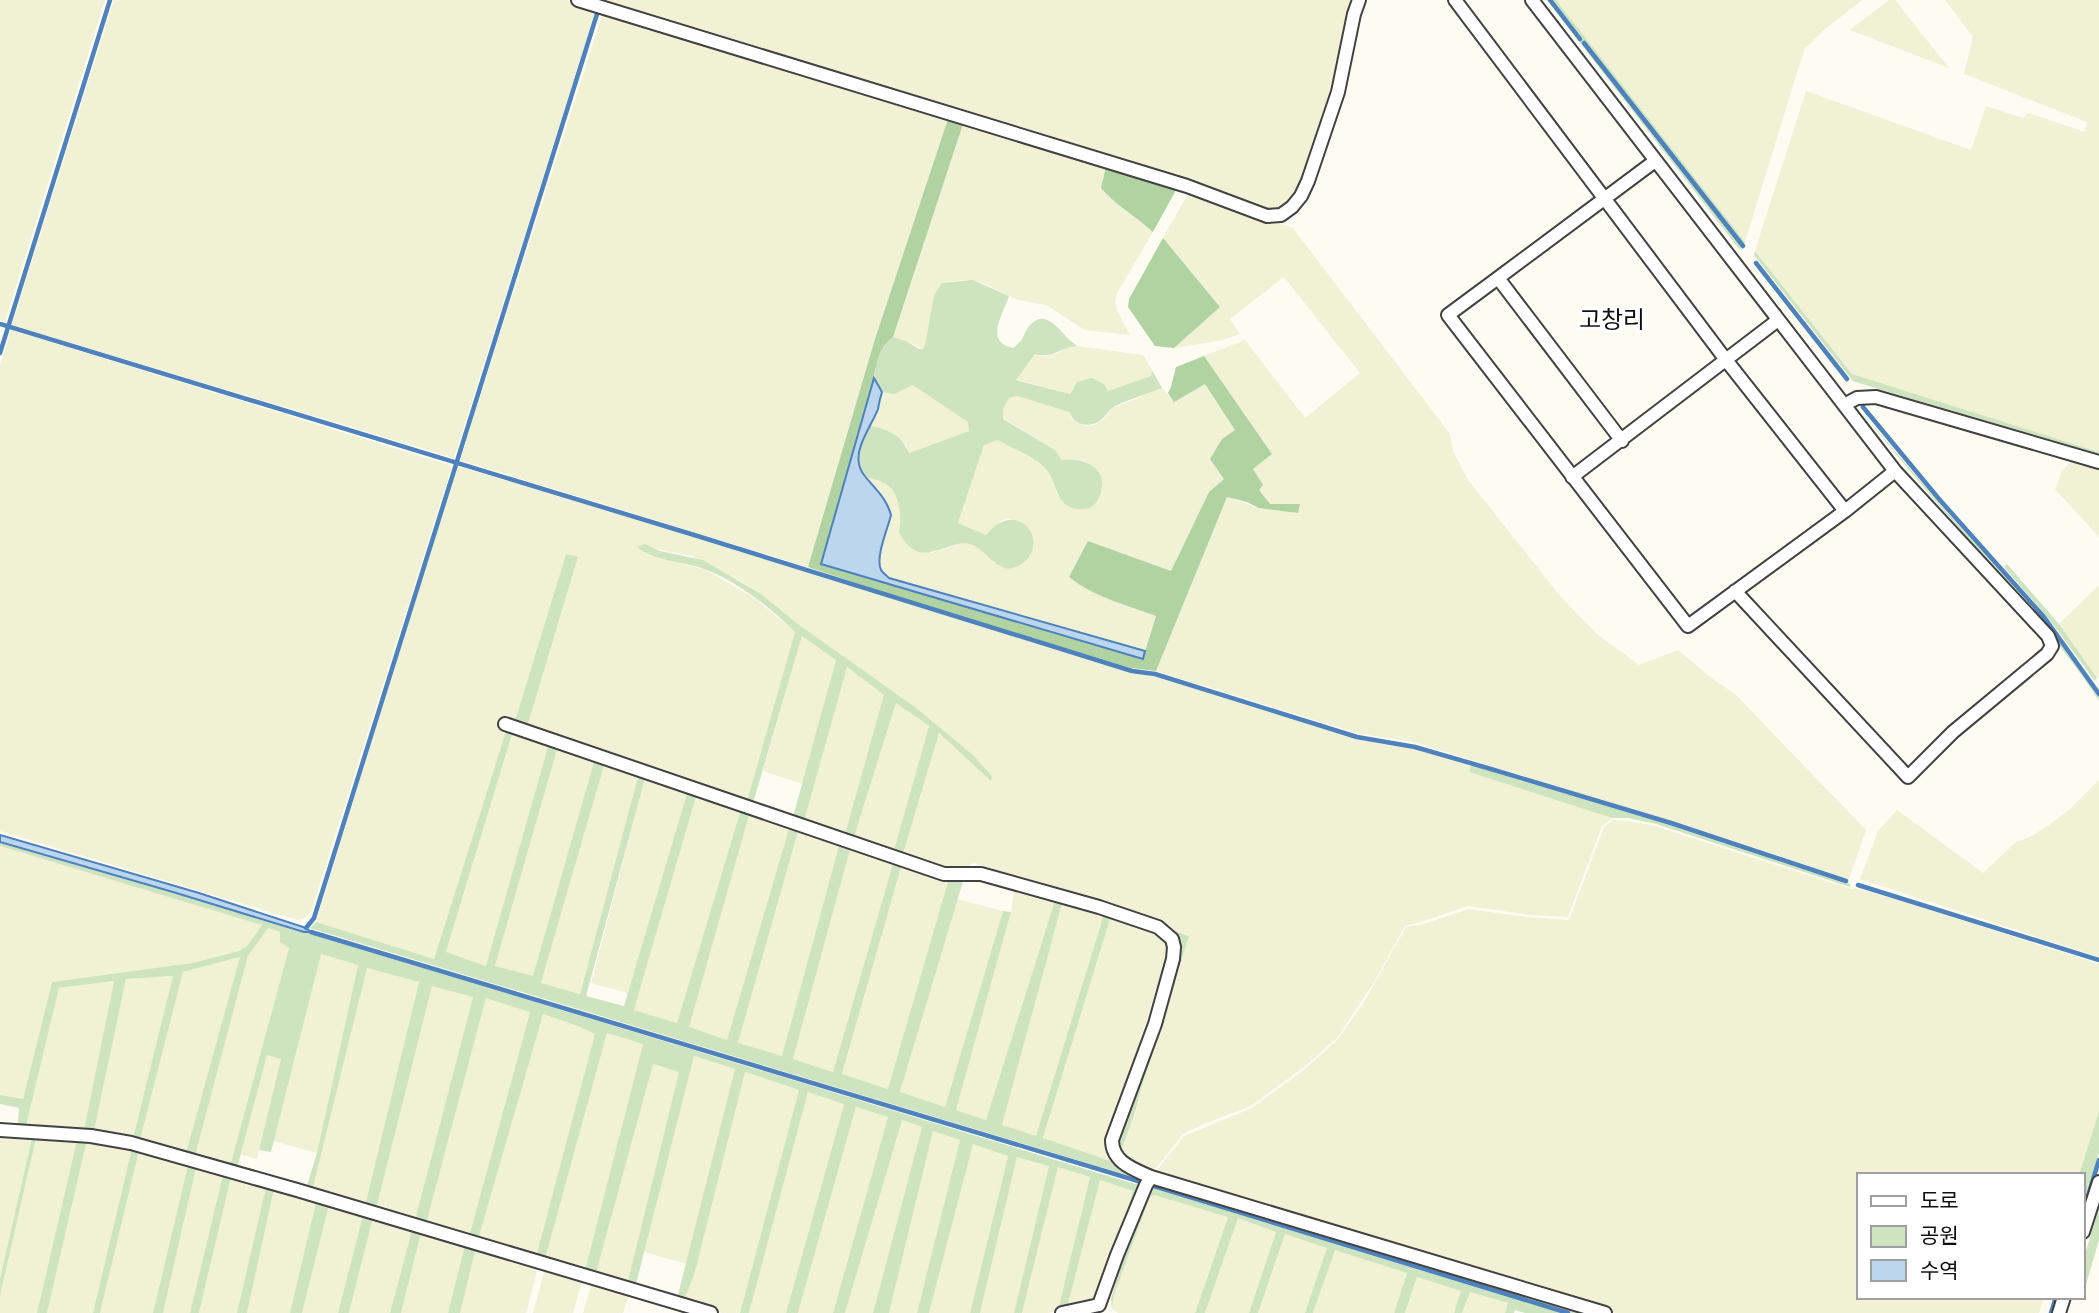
<svg xmlns="http://www.w3.org/2000/svg" width="2099" height="1313" viewBox="0 0 2099 1313" font-family="Spectral,'Noto Sans KR',serif">
  <style>
    .farmland { fill: #f0f1d5 }
    .green { fill: #cee4c0 }
    .forest { fill: #b1d3a1 }
    .water { fill: #bdd6ef; stroke: #4d82bc; stroke-width: 2 }
    .lines { fill: none; stroke-linecap: round; stroke-linejoin: round }
    .stream { stroke: #4d82bc; stroke-width: 4.5 }
    .street-casing { stroke: #424242; stroke-width: 16 }
    .street { stroke: #fff; stroke-width: 12 }
    .labels { text-anchor: middle; dominant-baseline: central; stroke-width: 7; stroke-linejoin: round; paint-order: stroke }
    .quarter-label { font-size: 24px; fill: #0f0f0f; stroke: #fff }
  </style>
  <rect width="100%" height="100%" fill="#fdfcf2"/>
  <path class="farmland" d="M0,0H105L5,322L0,320Z
    M114,0H566L596,9L454,458L12,325Z
    M592,0H1355L1334,92L1298,192L1284,207L1270,209H1260L954,108Z
    M1556,0H1862L1823,31L1804,50L1745,242Z
    M1889,0H1895L1949,68L1850,30Z
    M1945,0H2099V452L1852,374L1755,251L1806,91L1971,150L1986,106L2023,118L2028,113L2085,132L2087,122L1964,74L1973,37Z
    M603,12L949,116L875,339L808,567L460,460Z
    M964,121L1106,166L1102,180L1153,232L1117,293L1115,302L1117,311L1130,335L1085,330L1046,305L1018,300L981,282L962,280L942,283L934,295L925,345L923,349L906,341L893,337Z
    M1188,194L1293,228L1450,434L1453,451L1468,480L1561,597L1598,635L1639,665L1678,650L1710,677L1735,694L1866,830L1849,879L1668,820L1413,742L1360,734L1156,671L1227,497L1259,508L1299,504H1270L1258,490L1253,469L1272,454L1204,356L1245,340L1305,418L1360,373L1284,277L1230,319L1240,334L1223,340L1174,348L1220,307L1163,238Z
    M11,330L452,466L311,912L303,919L297,920L0,831V365Z
    M1077,346L1143,355L1152,370L1151,376L1108,392L1072,388L1070,394L1015,379L1035,354L1044,356L1061,352L1066,347Z
    M1205,383L1235,430L1224,479L1209,492L1171,571L1088,541L1105,598L1156,616L1145,651L889,578L881,571L879,559L885,532L889,524L865,476L883,482L890,487L931,553L963,543L975,545L985,551L994,563H1023L1031,554L1034,547L1020,521L1009,519L1002,520L986,535L958,523L984,445L998,440L1031,458L1045,468L1053,478L1057,494L1095,467L1085,461L1073,459L1062,460L1055,450L1003,418V409L1009,398L1017,396L1069,412L1071,418L1078,423L1086,426L1095,425L1104,419L1111,409L1162,388L1174,401Z
    M913,385L969,422V431L909,453L906,444L889,431L869,426L877,410L882,392L894,394Z
    M2070,462L2099,470V537L2055,489L2062,471Z
    M457,466L690,535L909,604L1132,672L1155,676L1357,738L1415,748L1471,765L1469,772L1612,818L1602,826L1568,917L1529,915L1468,906L1421,922L1405,926L1376,979L1337,1038L1304,1067L1251,1106L1201,1125L1183,1134L1153,1172L1132,1161L1121,1153L1125,1137L1136,1113L1139,1096L1189,936L1083,897L974,863L961,869H953L903,854L939,733L991,780L992,776L973,755L915,707L798,624L761,594L739,580L692,556L652,548L648,555L706,570L754,598L796,632L747,801L528,724L578,558L566,554L515,721L506,718L507,728L434,959L316,922Z
    M2099,585V676L2097,678L2059,624Z
    M802,636L836,660L803,784L763,771Z
    M846,667L885,695L845,834L804,821Z
    M896,703L929,726L894,850L854,837Z
    M513,731L549,743L487,966L446,953Z
    M558,746L595,758L533,977L495,966Z
    M605,762L639,773L580,994L541,983Z
    M646,775L688,790L628,993L591,983Z
    M2099,780V957L1860,879L1878,831L1897,810L1983,873L2016,842L2030,837L2049,825L2070,809Z
    M697,793L741,809L677,1023L634,1010Z
    M750,812L790,825L727,1040L688,1028Z
    M1613,820L1628,821L1655,826L1851,889L1855,888L1898,900L2099,964V1111L2079,1175H1859V1297H2044L2039,1313H1616L1156,1172L1184,1136L1252,1108L1305,1069L1338,1039L1363,1004L1406,927L1421,925L1468,909L1528,917L1569,920L1604,827Z
    M799,828L840,842L782,1057L738,1043Z
    M0,846L204,907L262,925L247,946L240,951L192,963L52,982L23,1099L0,1095Z
    M851,846L894,860L833,1072L793,1059Z
    M902,864L949,878L889,1089L842,1075Z
    M1015,887L1056,897L986,1120L956,1110L1011,912Z
    M957,899L1003,911L945,1107L900,1092Z
    M1063,900L1104,914L1036,1137L1002,1125Z
    M1111,916L1149,927L1171,941L1116,1117L1119,1164L1043,1139Z
    M267,928L280,932L289,948L230,1166L195,1156L248,956Z
    M320,954L358,965L317,1153L273,1141Z
    M241,957L186,1153L140,1140L183,972Z
    M366,968L419,982L365,1206L312,1191Z
    M173,976L133,1138L94,1131L126,979Z
    M114,981L84,1130L26,1126L59,988Z
    M431,985L473,997L415,1220L376,1209Z
    M486,998L530,1011L469,1237L426,1224Z
    M542,1014L578,1026L596,1034L536,1257L478,1240Z
    M607,1033L643,1044L585,1270L545,1259Z
    M267,1055L281,1059L257,1159L239,1154Z
    M693,1056L735,1069L687,1264L644,1252Z
    M652,1064L679,1072L628,1281L596,1273Z
    M744,1072L799,1090L740,1313H722L684,1301L695,1272Z
    M808,1092L844,1103L786,1313H749Z
    M856,1107L888,1117L833,1313H798Z
    M901,1120L922,1127L873,1313H845Z
    M933,1131L960,1140L917,1313H889Z
    M0,1136L32,1138L0,1279Z
    M36,1138L77,1140L37,1313H0V1296Z
    M87,1140L132,1148L93,1313H47Z
    M973,1144L1008,1155L970,1313H929Z
    M139,1151L188,1165L153,1313H100Z
    M1017,1156L1049,1166L1014,1313H980Z
    M1058,1167L1090,1176L1058,1310L1049,1313H1022Z
    M196,1168L223,1175L190,1313H163Z
    M231,1177L266,1187L237,1313H199Z
    M1100,1180L1133,1191L1099,1299L1067,1308Z
    M274,1189L316,1202L290,1313H247Z
    M1154,1195L1228,1216L1195,1313H1118L1112,1309L1114,1295L1133,1241L1150,1196Z
    M329,1205L363,1215L338,1313H302Z
    M373,1218L412,1230L390,1313H349Z
    M1238,1218L1276,1231L1249,1313H1205Z
    M421,1233L465,1245L448,1313H401Z
    M1285,1234L1328,1248L1305,1313H1258Z
    M476,1248L538,1267L526,1313H460Z
    M1335,1249L1407,1273L1394,1313H1313Z
    M545,1269L582,1280L573,1313H533Z
    M1417,1277L1462,1291L1454,1313H1405Z
    M592,1282L629,1293L623,1313H583Z
    M1469,1292L1508,1303L1505,1313H1462Z"/>
  <path class="green" d="M1547,0H1556L1745,242L1740,250Z
    M1755,251L1852,374L2099,452V456L1853,381L1754,255Z
    M973,280L1009,296C1004,313 983,342 1013,348C1026,339 1022,334 1030,325C1044,310 1055,325 1064,334C1067,339 1073,342 1077,346C1060,347 1054,359 1035,354L1016,380L1070,394L1077,382L1092,378L1104,384L1108,391L1151,376L1152,370L1162,388C1151,393 1119,402 1111,409C1110,409 1105,417 1104,417C1093,429 1075,427 1069,412L1017,396L1009,398L1003,409V419L1055,450L1062,460C1084,457 1110,468 1100,495C1098,500 1096,504 1091,507C1088,509 1084,509 1080,509C1054,509 1059,481 1044,467C1031,455 1013,449 998,440L984,445L958,523L986,535C1018,496 1051,542 1023,563C994,584 987,537 958,544C931,551 916,564 899,532C902,517 900,493 886,484C880,480 872,479 865,476C854,459 862,444 869,426C888,429 902,435 909,453L969,431L968,422L913,385L894,394L882,392C879,387 875,381 875,376C874,361 882,346 893,337L906,341L919,349H923L925,345L934,295L942,283Z
    M1864,415C1892,447 1919,480 1947,512C2001,572 2055,630 2099,697V701C2063,645 2019,597 1975,547C1937,503 1900,460 1864,415Z
    M645,544L660,551L703,560L761,594L798,624L915,707L973,755L992,776L991,781L939,733L903,854L894,850L929,726L896,703L854,837L845,834L884,695L847,667L804,821L793,817L836,660L802,636L753,803L747,801L795,632C771,608 737,581 704,569C682,561 656,562 637,547Z
    M566,554L578,557L528,724L515,721Z
    M2007,564L2059,624L2097,678L2095,681L2052,623L2004,567Z
    M507,728L513,731L446,952L486,966L549,743L558,746L495,966L533,976L595,758L605,762L541,983L580,994L639,773L646,775L586,996L624,1006L688,790L697,793L634,1010L677,1023L741,809L750,812L689,1027L727,1040L790,825L799,828L738,1043L782,1056L840,842L851,846L793,1059L833,1072L894,860L902,864L842,1074L888,1089L949,878H964L900,1092L945,1107L1003,911L1011,912L956,1110L986,1120L1056,897L1063,900L1002,1125L1036,1136L1104,914L1111,916L1043,1138L1119,1164L1142,1178L1143,1183L1113,1255L1133,1191L1100,1180L1067,1308L1058,1310L1090,1177L1058,1167L1022,1313H1014L1049,1166L1017,1157L980,1313H970L1008,1156L973,1144L929,1313H917L960,1140L933,1131L889,1313H873L922,1127L902,1120L845,1313H833L888,1117L856,1107L798,1313H786L844,1104L808,1092L749,1313H740L799,1090L745,1072L695,1272L684,1301L677,1299L735,1069L694,1056L636,1284L628,1281L679,1072L653,1064L596,1273L585,1270L643,1044L607,1033L545,1259L536,1257L595,1034L578,1026L543,1014L478,1240L469,1237L530,1012L486,998L426,1224L415,1220L473,997L432,986L376,1209L365,1206L419,982L367,968L312,1191L306,1189L317,1153L358,965L321,954L271,1152L259,1150L281,1059L267,1055L237,1168L230,1166L289,948L280,942V932L268,928L248,956L195,1156L186,1153L240,957L183,972L140,1140L133,1138L173,976L126,979L94,1131L84,1130L114,981L59,988L26,1126L18,1125L19,1108L0,1104V1095L23,1099L52,982L192,963L220,956L239,951L247,946L262,925L0,846V842L173,892L1135,1184L1138,1182L1137,1178L310,928L316,922L434,959Z
    M1471,765L1671,824L1845,882L1850,884V887L1656,824L1628,818H1612L1469,772Z
    M1175,931L1189,936L1139,1096C1136,1117 1126,1132 1121,1153L1119,1146V1137L1178,950V938Z
    M2099,1111V1153L2083,1204V1175H2079Z
    M32,1138H36L0,1296V1279Z
    M77,1140H87L47,1313H37Z
    M132,1148L139,1151L100,1313H93Z
    M188,1165L196,1168L163,1313H153Z
    M223,1175L231,1177L199,1313H190Z
    M1160,1184L1593,1313H1572L1156,1185Z
    M266,1187L274,1189L247,1313H237Z
    M1154,1187L1564,1313H1525L1515,1310L1514,1313H1505L1508,1303L1470,1292L1462,1313H1454L1461,1291L1417,1277L1405,1313H1394L1407,1273L1335,1250L1313,1313H1305L1327,1248L1285,1234L1258,1313H1249L1276,1232L1238,1218L1205,1313H1195L1228,1217L1154,1195L1150,1196L1114,1295L1112,1309L1111,1299C1122,1266 1133,1214 1154,1187Z
    M316,1202L329,1205L302,1313H290Z
    M2099,1208V1240L2083,1295V1261Z
    M363,1215L373,1218L349,1313H338Z
    M412,1230L421,1233L401,1313H390Z
    M465,1245L476,1248L460,1313H448Z"/>
  <path class="forest" d="M949,116L964,121L893,337C879,348 876,362 874,378L821,564L1143,658L1156,616C1126,605 1094,597 1069,577L1088,541L1171,571L1209,492L1224,479L1210,459L1222,439L1235,430L1205,384L1174,402L1168,393L1171,387L1176,367L1204,356L1272,454L1253,469L1263,485L1259,490L1270,504H1300L1298,513L1259,508L1247,502L1227,497L1156,671L1131,668L910,601L808,567L875,339Z
    M1106,166L1177,188L1153,232C1136,216 1115,205 1101,188Z
    M1163,238L1220,307L1174,348L1155,346L1128,307L1129,299Z"/>
  <path class="water" d="M874,378L882,392C880,398 879,403 878,409C871,428 848,454 864,475C875,489 886,497 891,515C888,528 875,557 881,570C882,572 887,576 889,578L1145,651L1143,659L821,564Z
    M0,835L199,893L306,928L311,932H304L173,892L0,842Z"/>
  <g class="lines">
    <path class="stream" d="M1550,0L1580,39
      M1584,43L1743,246
      M1756,263L1847,379
      M0,324L691,534L1132,671L1155,674L1357,737L1415,747L1491,769L1671,823L1846,881
      M0,353L110,0
      M1863,407L1939,499L2044,617L2099,694
      M1858,885L2099,960
      M306,928L314,918L597,14
      M311,932L1138,1181
      M1154,1186L1568,1313
      M2088,1196L2099,1160
      M2051,1313L2056,1297"/>
    <defs>
      <path id="street" d="M578,0L1187,186L1267,216L1281,215L1292,207L1301,196L1308,181L1338,92L1354,14L1359,0
        M1455,0L1726,360L1845,511
        M1532,0L1895,471L2048,636L2052,646L2047,654L1953,732L1908,777L1735,591
        M1498,278L1448,315L1688,626L1845,511L1895,471
        M1844,405L1857,398L1876,397L2099,462
        M1622,441L1498,278L1655,161
        M1572,477L1778,320
        M505,724L944,874H981L1099,907L1158,927L1172,939L1174,947L1173,959L1155,1024L1112,1140C1112,1162 1133,1169 1151,1177L1605,1313
        M0,1130L91,1136L131,1143L297,1190L711,1313
        M2083,1232L2099,1182
        M1099,1305L1117,1255L1146,1185L1151,1177
        M1062,1313L1099,1305
        M2059,1313L2064,1297"/>
    </defs>
    <use href="#street" class="street-casing"/>
    <use href="#street" class="street"/>
  </g>
  <g class="labels">
    <g class="quarter-label">
      <text x="1612" y="321">고창리</text>
    </g>
  </g>
  <rect x="1857" y="1173" width="228" height="126" fill="#ffffff" stroke="#9f9f9f" stroke-width="2"/>
  <rect x="1871" y="1196" width="35" height="10" fill="#ffffff" stroke="#9f9f9f" stroke-width="2"/>
  <text x="1920" y="1208" font-size="21" fill="#0f0f0f">도로</text>
  <rect x="1871" y="1226" width="35" height="21" fill="#cee4c0" stroke="#9f9f9f" stroke-width="2"/>
  <text x="1920" y="1243" font-size="21" fill="#0f0f0f">공원</text>
  <rect x="1871" y="1260" width="35" height="21" fill="#bdd6ef" stroke="#9f9f9f" stroke-width="2"/>
  <text x="1920" y="1278" font-size="21" fill="#0f0f0f">수역</text>
</svg>
